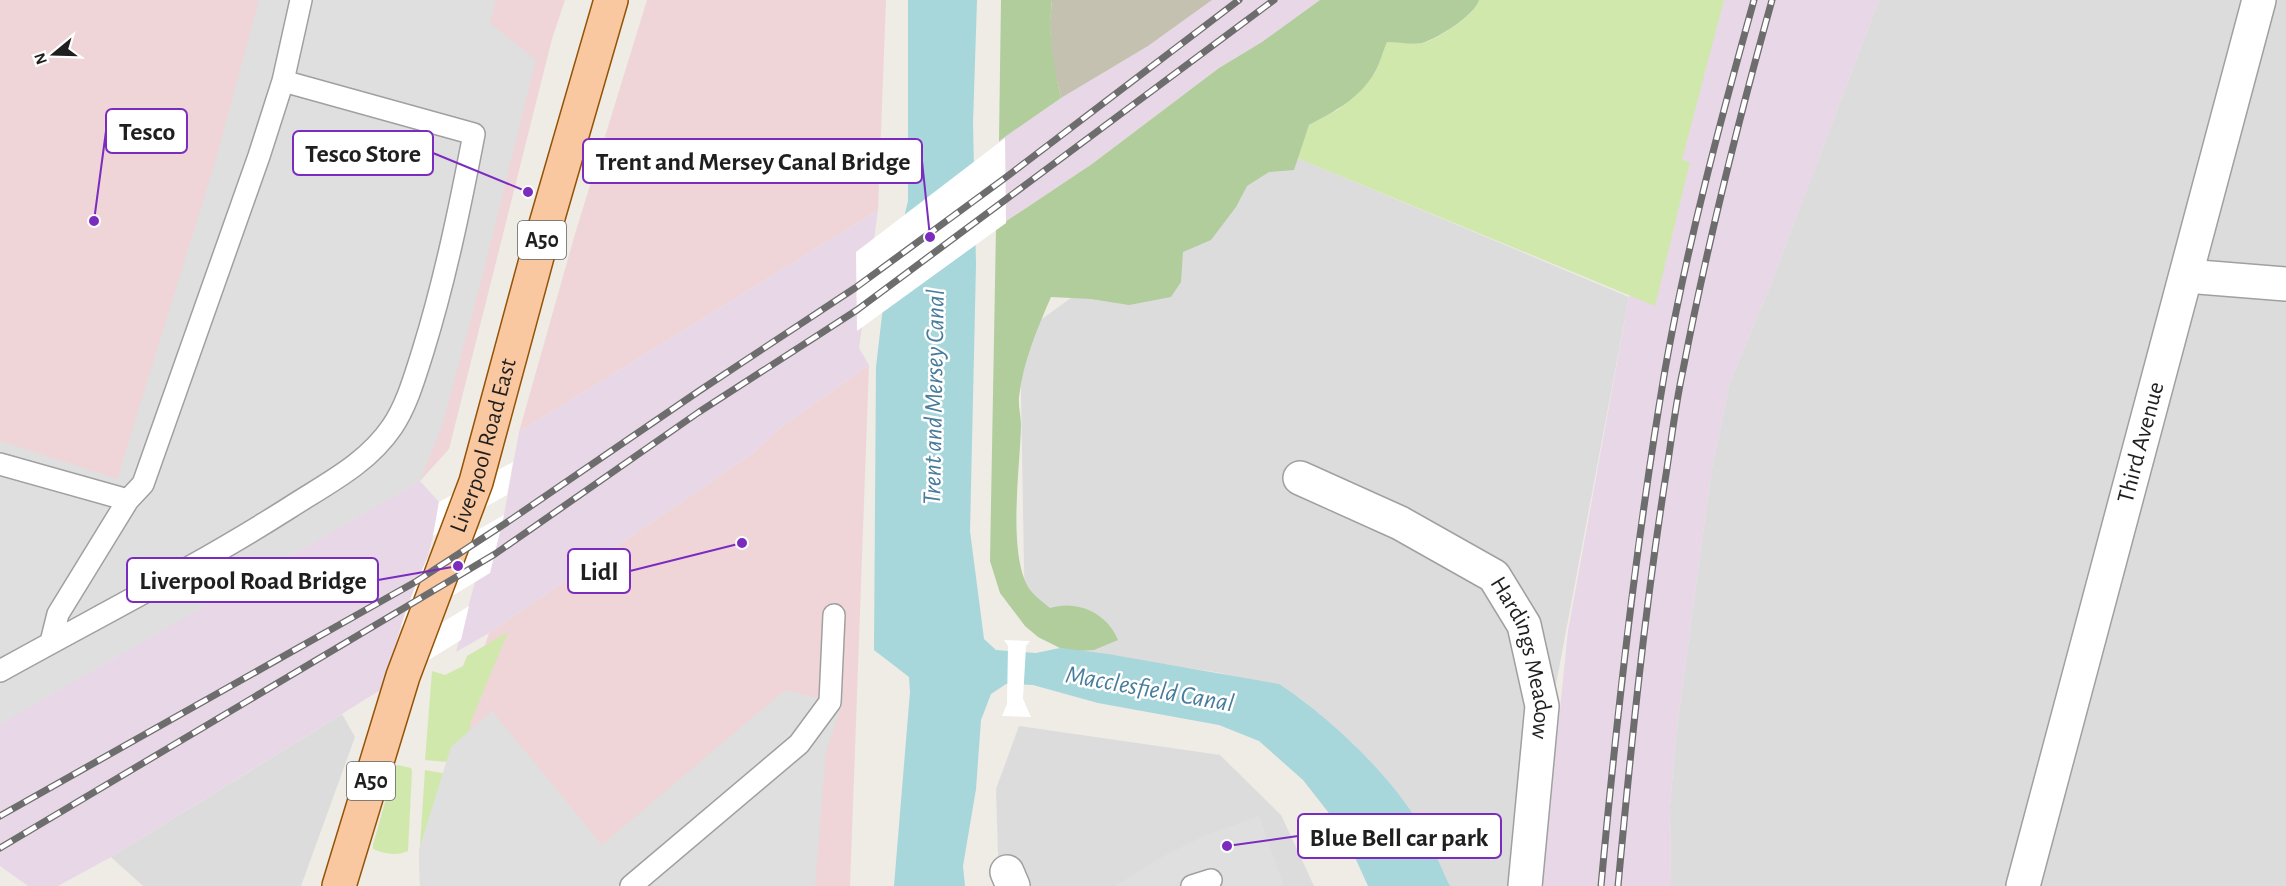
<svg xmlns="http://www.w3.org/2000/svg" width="2286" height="886" viewBox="0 0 2286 886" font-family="'Alegreya Sans',sans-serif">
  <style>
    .residential { fill: #dddcdc }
    .commercial { fill: #efd5d7 }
    .industrial { fill: #e8d7e7 }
    .construction { fill: #c4c1b1 }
    .grass { fill: #d1e8ad }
    .forest { fill: #b0cd9b }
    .parking { fill: #dfdfdf }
    .water { fill: #a7d6db }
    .pier { fill: #fff }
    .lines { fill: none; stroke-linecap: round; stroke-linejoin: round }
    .service-casing { stroke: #a0a0a0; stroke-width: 24 }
    .minor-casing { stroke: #a0a0a0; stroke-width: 36 }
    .primary-casing { stroke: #945305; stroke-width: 36 }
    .service { stroke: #fff; stroke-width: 21 }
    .minor { stroke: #fff; stroke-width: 33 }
    .primary { stroke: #f9c8a1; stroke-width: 33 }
    .rail-casing { stroke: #6d6d6d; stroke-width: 7 }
    .rail { stroke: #fff; stroke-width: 4.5; stroke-dasharray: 14; stroke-linecap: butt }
    .labels { text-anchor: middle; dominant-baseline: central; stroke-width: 5; stroke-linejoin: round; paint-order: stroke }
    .shield { fill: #fff; stroke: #626262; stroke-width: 1.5 }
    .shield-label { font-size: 22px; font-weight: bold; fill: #1f1f1f }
    .street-label { font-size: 24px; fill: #1f1f1f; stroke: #fff }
    .water-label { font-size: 26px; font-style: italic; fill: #487c9c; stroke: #fff }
    .leader { fill: none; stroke: #7b2cbf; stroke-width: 2 }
    .callout-dot { fill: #7b2cbf; stroke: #fff; stroke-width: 2 }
    .callout { fill: #fff; stroke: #7b2cbf; stroke-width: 2 }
    .callout-label { font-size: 26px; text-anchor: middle; font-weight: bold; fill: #1f1f1f }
  </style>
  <rect width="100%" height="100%" fill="#efebe5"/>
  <path class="residential" d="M1879,0H2286V886H1671L1670,806L1676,734L1711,474L1729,385L1770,286Z
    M1276,149L1629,297L1518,886H1450L1423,830L1385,778L1336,729L1301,699L1221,673L1060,648L1025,621L1020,335Z
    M342,714L355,737L301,886H143L111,857Z
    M1019,726L1220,755L1281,815L1314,886H999L996,789Z"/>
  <path class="commercial" d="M0,0H565L552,39L449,449L420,481L0,724Z
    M647,0H886L878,210L519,432L575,234Z
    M869,365L850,886H420L419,850L489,633L752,454L779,429Z"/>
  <path class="industrial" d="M1212,0H1320L1262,42L1219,68L1092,164L996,228L999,141L1061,98L1148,46Z
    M1695,0H1879L1770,286L1729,385L1711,474L1676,734L1670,806L1671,886H1542L1568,631L1629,297Z
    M878,210L859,348L869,365L779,429L752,454L489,633L456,652L475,582L490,572L504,515L519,432Z
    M420,481L439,502L433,536L427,559L406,609L382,689L111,857L58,886H28L0,866V724Z"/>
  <path class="construction" d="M1052,0H1212L1148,46L1061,98L1052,60L1050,23Z"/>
  <path class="grass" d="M1479,0H1724L1682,160L1690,162L1655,306L1297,158L1309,125L1339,109L1375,73L1387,41C1398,42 1412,45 1422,43C1437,40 1475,15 1479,0Z
    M508,632L470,724V729L477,737L458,763L425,760L432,671L445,675L463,666L467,656Z
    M398,765L411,768L412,771L408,851C397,856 384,854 373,849V845L395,766Z
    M425,770L458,776L444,789L419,860Z"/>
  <path class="forest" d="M1001,0H1052C1048,36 1053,63 1061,98L999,141Z
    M1320,0H1479C1475,15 1437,39 1422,43C1412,45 1398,42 1387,42C1383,51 1380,63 1375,72C1360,98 1334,112 1309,125L1294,170L1269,172L1247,186L1236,207L1211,240L1183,252L1181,282L1171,297L1129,305L1091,299L1051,297C1037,329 1023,362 1019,397C1018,406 1021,416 1021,425C1020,468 1009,541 1025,581C1030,593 1040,600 1050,608C1078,599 1108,614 1118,640L1094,650L1077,651L1060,648L1038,637L1025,626L1000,593L990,561L996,228L1092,164L1219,68L1262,42Z"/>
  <path class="parking" d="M259,0H492L496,1L490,23L536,60L481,282L442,426L420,481L0,724V441L117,479L213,169Z
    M785,690L842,704L826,752L815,886H420L419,850L451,747L492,711L602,845Z
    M1259,816L1284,886H1115L1162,857L1206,835Z"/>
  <path class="water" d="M908,0H977L973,123L976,264L970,531L984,639L996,650L1036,653L1060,648L1108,654L1279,684C1330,717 1394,778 1424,832C1434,849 1441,868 1450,886H1368L1343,831L1303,780L1259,741L1219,725L1098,703L1033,685L1006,684L991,694L981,720L976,789L963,866L965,886H894L910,692L909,677L874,650L876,367L883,307L908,201Z"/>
  <path class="pier" d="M1005,138L1006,223L857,331L856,252Z
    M513,462L507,495L433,536L439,502Z
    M504,515L490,573L401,627L417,581L427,559Z
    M469,606L461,640L382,689L394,652Z
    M1004,640L1030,641L1026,646L1023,699L1031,717L1002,716L1007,704L1008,646Z"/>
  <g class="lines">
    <defs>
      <path id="service" d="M0,464L128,500L143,484L259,156L283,81L301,0
        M51,642L58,614L128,500
        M0,671C97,617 196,567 289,508C326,484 367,464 392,427C407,405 415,376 423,351C445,280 460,207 474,134L283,81
        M631,886L799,744L830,702L834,615
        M1192,886L1211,880"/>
      <g id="minor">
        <path d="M2186,276L2286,284"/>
        <path id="s1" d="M1300,478L1400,523L1494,576L1524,625L1542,706L1525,886"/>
        <path d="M1007,872L1013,886"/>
        <path id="s2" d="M2023,886L2259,0"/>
      </g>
      <g id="primary">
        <path id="s3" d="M339,886L403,676L476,482L542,238L611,0"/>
      </g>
    </defs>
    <use href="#service" class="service-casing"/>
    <use href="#minor" class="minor-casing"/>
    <use href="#primary" class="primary-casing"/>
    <use href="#service" class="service"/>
    <use href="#minor" class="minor"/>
    <use href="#primary" class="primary"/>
    <defs>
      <path id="rail" d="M0,816L417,581L506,523L699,391L855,288L1005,178L1239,0
        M0,848L495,554L699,412L857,310L1274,0
        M1601,886C1617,713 1636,541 1665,370C1687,245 1720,122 1754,0
        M1618,886C1631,746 1645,607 1667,468C1672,435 1676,402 1683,370C1707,245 1738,122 1772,0"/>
    </defs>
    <use href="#rail" class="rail-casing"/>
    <use href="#rail" class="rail"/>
  </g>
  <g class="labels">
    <g class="shield">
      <rect x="518" y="221" width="48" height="38" rx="4.5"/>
      <rect x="347" y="762" width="48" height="38" rx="4.5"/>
    </g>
    <g class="shield-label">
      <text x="542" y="240">A50</text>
      <text x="371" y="781">A50</text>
    </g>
    <g class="street-label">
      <text stroke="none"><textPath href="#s2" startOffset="459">Third Avenue</textPath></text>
      <text stroke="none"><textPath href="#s3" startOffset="464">Liverpool Road East</textPath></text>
      <text stroke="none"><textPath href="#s1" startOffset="306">Hardings Meadow</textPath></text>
    </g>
    <g class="water-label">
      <text transform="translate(934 397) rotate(-89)">Trent and Mersey Canal</text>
      <text transform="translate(1150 689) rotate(10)">Macclesfield Canal</text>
    </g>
  </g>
  <path class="leader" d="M94 221L106 131M528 192L433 153M930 237L922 161M742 543L630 571M458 566L378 580M1227 846L1298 836"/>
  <g class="callout-dot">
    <circle cx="94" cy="221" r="6"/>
    <circle cx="528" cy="192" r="6"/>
    <circle cx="930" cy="237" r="6"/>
    <circle cx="742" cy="543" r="6"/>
    <circle cx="458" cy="566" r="6"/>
    <circle cx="1227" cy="846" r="6"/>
  </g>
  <g class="callout">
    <rect x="106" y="109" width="81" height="44" rx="6"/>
    <rect x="293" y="131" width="140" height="44" rx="6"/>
    <rect x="583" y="139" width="339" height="44" rx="6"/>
    <rect x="568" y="549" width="62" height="44" rx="6"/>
    <rect x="127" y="558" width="251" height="44" rx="6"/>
    <rect x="1298" y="814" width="203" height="44" rx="6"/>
  </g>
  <g class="callout-label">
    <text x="147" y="140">Tesco</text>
    <text x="363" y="162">Tesco Store</text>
    <text x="753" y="170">Trent and Mersey Canal Bridge</text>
    <text x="599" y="580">Lidl</text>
    <text x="253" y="589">Liverpool Road Bridge</text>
    <text x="1399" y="846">Blue Bell car park</text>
  </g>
  <g transform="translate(54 54) rotate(251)" stroke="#ffffff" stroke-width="4.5" paint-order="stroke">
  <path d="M0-4.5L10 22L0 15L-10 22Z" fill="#1f1f1f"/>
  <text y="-9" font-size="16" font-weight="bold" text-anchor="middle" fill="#1f1f1f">N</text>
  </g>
</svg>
